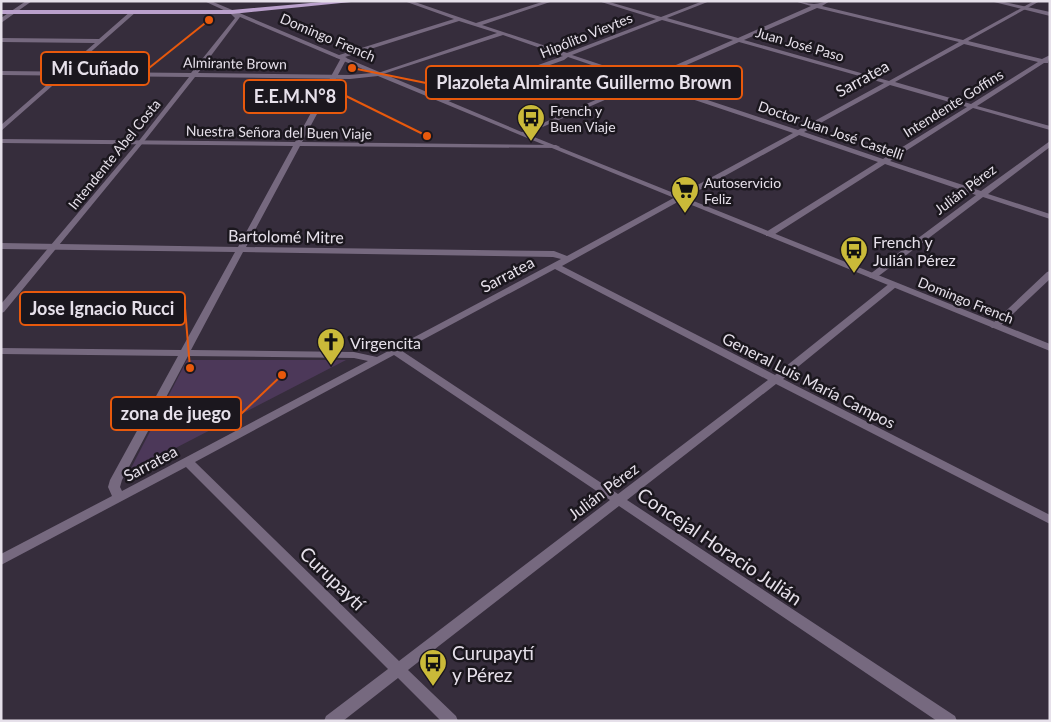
<svg xmlns="http://www.w3.org/2000/svg" width="1051" height="722" viewBox="0 0 1051 722" font-family="Lato,sans-serif">
  <style>
    .green { fill: #4c3859 }
    .lines { fill: none; stroke-linecap: round; stroke-linejoin: round }
    .minor { fill: #76697f; fill-rule: evenodd }
    .tertiary { fill: #76697f; fill-rule: evenodd }
    .primary { fill: #baa0cc; fill-rule: evenodd }
    .labels { text-anchor: middle; dominant-baseline: central; stroke-width: 5; stroke-linejoin: round; paint-order: stroke }
    .far-street-label { font-size: 14px; fill: #e6e0ea; stroke: #1b171e }
    .far-poi-label { font-size: 14px; fill: #e6e0ea; stroke: #1b171e; text-anchor: start }
    .street-label { font-size: 16px; fill: #e6e0ea; stroke: #1b171e }
    .poi-label { font-size: 16px; fill: #e6e0ea; stroke: #1b171e; text-anchor: start }
    .near-street-label { font-size: 19px; fill: #e6e0ea; stroke: #1b171e }
    .near-poi-label { font-size: 19px; fill: #e6e0ea; stroke: #1b171e; text-anchor: start }
    .leader { fill: none; stroke: #e8590c; stroke-width: 2 }
    .callout-dot { fill: #e8590c; stroke: #1b171e; stroke-width: 2 }
    .callout { fill: #1b171e; stroke: #e8590c; stroke-width: 2 }
    .callout-label { font-size: 18px; text-anchor: middle; font-weight: bold; fill: #e6e0ea }
  </style>
  <rect width="100%" height="100%" fill="#362d3c"/>
  <path class="green" d="M187,360H346L129,472Z"/>
  <g class="lines">
    <path class="minor" d="M26,1H32L1,23V18Z
      M404,1H412L476,23L545,1H553L482,25L567,53L656,19L598,1H606L661,17L703,1H710L667,18L738,38L811,6L794,1C801,1 807,4 814,4C819,4 825,1 830,1L822,6L963,40L1034,1H1040L968,41L1042,59L1050,55L1048,63H1044L977,106L1050,126V130L973,108L890,161L981,191L1050,141V147L988,194L1050,214V219L983,197L876,278H870L869,276L870,274L976,195L885,164L772,236H766V232L878,162L799,135L562,266L775,375L890,283H896L897,285L896,287L783,379L1050,515V524L776,384L627,500L955,716L957,721H937L619,506L408,670L456,716L458,721H441L398,678L343,721H324L326,716L388,669L186,467L1,565V554L112,496L108,487L110,480L178,356L1,354V348L181,350L235,252L1,249V243L238,247L293,146L1,143V139L295,142L341,58H336V56L454,19ZM817,8L959,42L889,81L744,40ZM662,20L733,40L644,79L572,55ZM459,21L497,33L375,74L380,75L503,35L563,56L442,100V102H446L564,60L568,57L639,81L520,133V135H524L644,83L793,133L567,256L554,251L246,247L300,146L558,148L560,147L556,145L302,142L347,58L345,57ZM739,42L884,83L798,130L650,81ZM964,44L1038,62L971,104L895,82ZM890,85L967,107L883,159L804,132ZM243,252L553,257L561,259L377,357L354,352L191,350ZM555,269L768,380L618,494L402,351ZM394,355L610,500L399,661L195,462ZM188,356L354,358L368,361L122,491L120,487L122,480Z
      M131,11L136,12L1,131V125L95,43L1,42V38L99,39Z
      M1050,271V279L998,328H992L990,326L992,324L1047,272Z"/>
    <path class="tertiary" d="M204,1H211L524,133L1050,344V351L520,135L378,76L350,79L195,77L142,144L4,312L1,313V304L138,142L189,77L1,75V71L191,73L235,18L230,13ZM240,17L372,73L350,75L198,73Z
      M990,1H1000L1050,12V16Z"/>
    <path class="primary" d="M333,1H361L232,14H1V10H232Z"/>
  </g>
  <defs>
    <symbol id="bus-pin" viewBox="-11 -11 22 30"><path d="M0 17L-7.5 6A9.5 9.5 0 1 1 7.5 6Z" fill="#caba39" stroke="#1b171e"/><path d="M-5-6H5V4H4V6H2V4H-2V6H-4V4H-5ZM-3.5-4V0h7V-4ZM-3.5 1.2v1.5H-2V1.2ZM2 1.2v1.5H3.5V1.2Z" fill="#111"/></symbol>
    <symbol id="supermarket-pin" viewBox="-11 -11 22 30"><path d="M0 17L-7.5 6A9.5 9.5 0 1 1 7.5 6Z" fill="#caba39" stroke="#1b171e"/><path d="M-6-5.5h2.5l.6 2H6L4.5 2H-2.5L-4.4-4H-6ZM-1.5 3.2a1.3 1.3 0 1 0 .1 0ZM3 3.2a1.3 1.3 0 1 0 .1 0Z" fill="#111"/></symbol>
    <symbol id="church-pin" viewBox="-11 -11 22 30"><path d="M0 17L-7.5 6A9.5 9.5 0 1 1 7.5 6Z" fill="#caba39" stroke="#1b171e"/><path d="M-1.2-6h2.4v3.5h3.3v2.4h-3.3V6h-2.4V-.1h-3.3v-2.4h3.3Z" fill="#111"/></symbol>
  </defs>
  <g fill-rule="evenodd">
    <use href="#bus-pin" x="515" y="102" width="32" height="43"/>
    <use href="#supermarket-pin" x="669" y="174" width="32" height="43"/>
    <use href="#bus-pin" x="838" y="234" width="32" height="43"/>
    <use href="#church-pin" x="315" y="326" width="32" height="43"/>
    <use href="#bus-pin" x="417" y="647" width="32" height="43"/>
  </g>
  <g class="labels">
    <g class="far-street-label">
      <text transform="translate(586 35) rotate(-22)">Hipólito Vieytes</text>
      <text transform="translate(328 37) rotate(23)">Domingo French</text>
      <text transform="translate(800 44) rotate(16)">Juan José Paso</text>
      <text transform="translate(235 63) rotate(1)">Almirante Brown</text>
      <text transform="translate(953 103) rotate(-32)">Intendente Goffins</text>
      <text transform="translate(831 130) rotate(19)">Doctor Juan José Castelli</text>
      <text transform="translate(279 132) rotate(1)">Nuestra Señora del Buen Viaje</text>
      <text transform="translate(114 154) rotate(-51)">Intendente Abel Costa</text>
      <text transform="translate(965 189) rotate(-37)">Julián Pérez</text>
      <text transform="translate(966 300) rotate(22)">Domingo French</text>
    </g>
    <g class="far-poi-label">
      <text x="550" y="110">French y<tspan x="550" dy="16">Buen Viaje</tspan></text>
      <text x="704" y="182">Autoservicio<tspan x="704" dy="16">Feliz</tspan></text>
    </g>
    <g class="street-label">
      <text transform="translate(862 78) rotate(-29)">Sarratea</text>
      <text transform="translate(286 236) rotate(1)">Bartolomé Mitre</text>
      <text transform="translate(507 274) rotate(-28)">Sarratea</text>
      <text transform="translate(809 380) rotate(27)">General Luis María Campos</text>
      <text transform="translate(150 463) rotate(-28)">Sarratea</text>
      <text transform="translate(603 491) rotate(-37)">Julián Pérez</text>
    </g>
    <g class="poi-label">
      <text x="873" y="241">French y<tspan x="873" dy="18">Julián Pérez</tspan></text>
      <text x="350" y="342">Virgencita</text>
    </g>
    <g class="near-street-label">
      <text transform="translate(720 546) rotate(34)">Concejal Horacio Julián</text>
      <text transform="translate(333 578) rotate(44)">Curupaytí</text>
    </g>
    <g class="near-poi-label">
      <text x="452" y="652">Curupaytí<tspan x="452" dy="22">y Pérez</tspan></text>
    </g>
  </g>
  <path class="leader" d="M209 20L149 68M352 68L426 83M427 136L346 96M190 368L185 308M282 375L241 414"/>
  <g class="callout-dot">
    <circle cx="209" cy="20" r="5"/>
    <circle cx="352" cy="68" r="5"/>
    <circle cx="427" cy="136" r="5"/>
    <circle cx="190" cy="368" r="5"/>
    <circle cx="282" cy="375" r="5"/>
  </g>
  <g class="callout">
    <rect x="41" y="52" width="108" height="33" rx="5"/>
    <rect x="426" y="66" width="316" height="33" rx="5"/>
    <rect x="244" y="80" width="102" height="33" rx="5"/>
    <rect x="20" y="292" width="165" height="33" rx="5"/>
    <rect x="111" y="397" width="130" height="33" rx="5"/>
  </g>
  <g class="callout-label">
    <text x="95" y="75">Mi Cuñado</text>
    <text x="584" y="89">Plazoleta Almirante Guillermo Brown</text>
    <text x="295" y="103">E.E.M.N°8</text>
    <text x="102" y="315">Jose Ignacio Rucci</text>
    <text x="176" y="420">zona de juego</text>
  </g>
  <rect width="1051" height="722" fill="none" stroke="#e6e0ea" stroke-width="5"/>
</svg>
